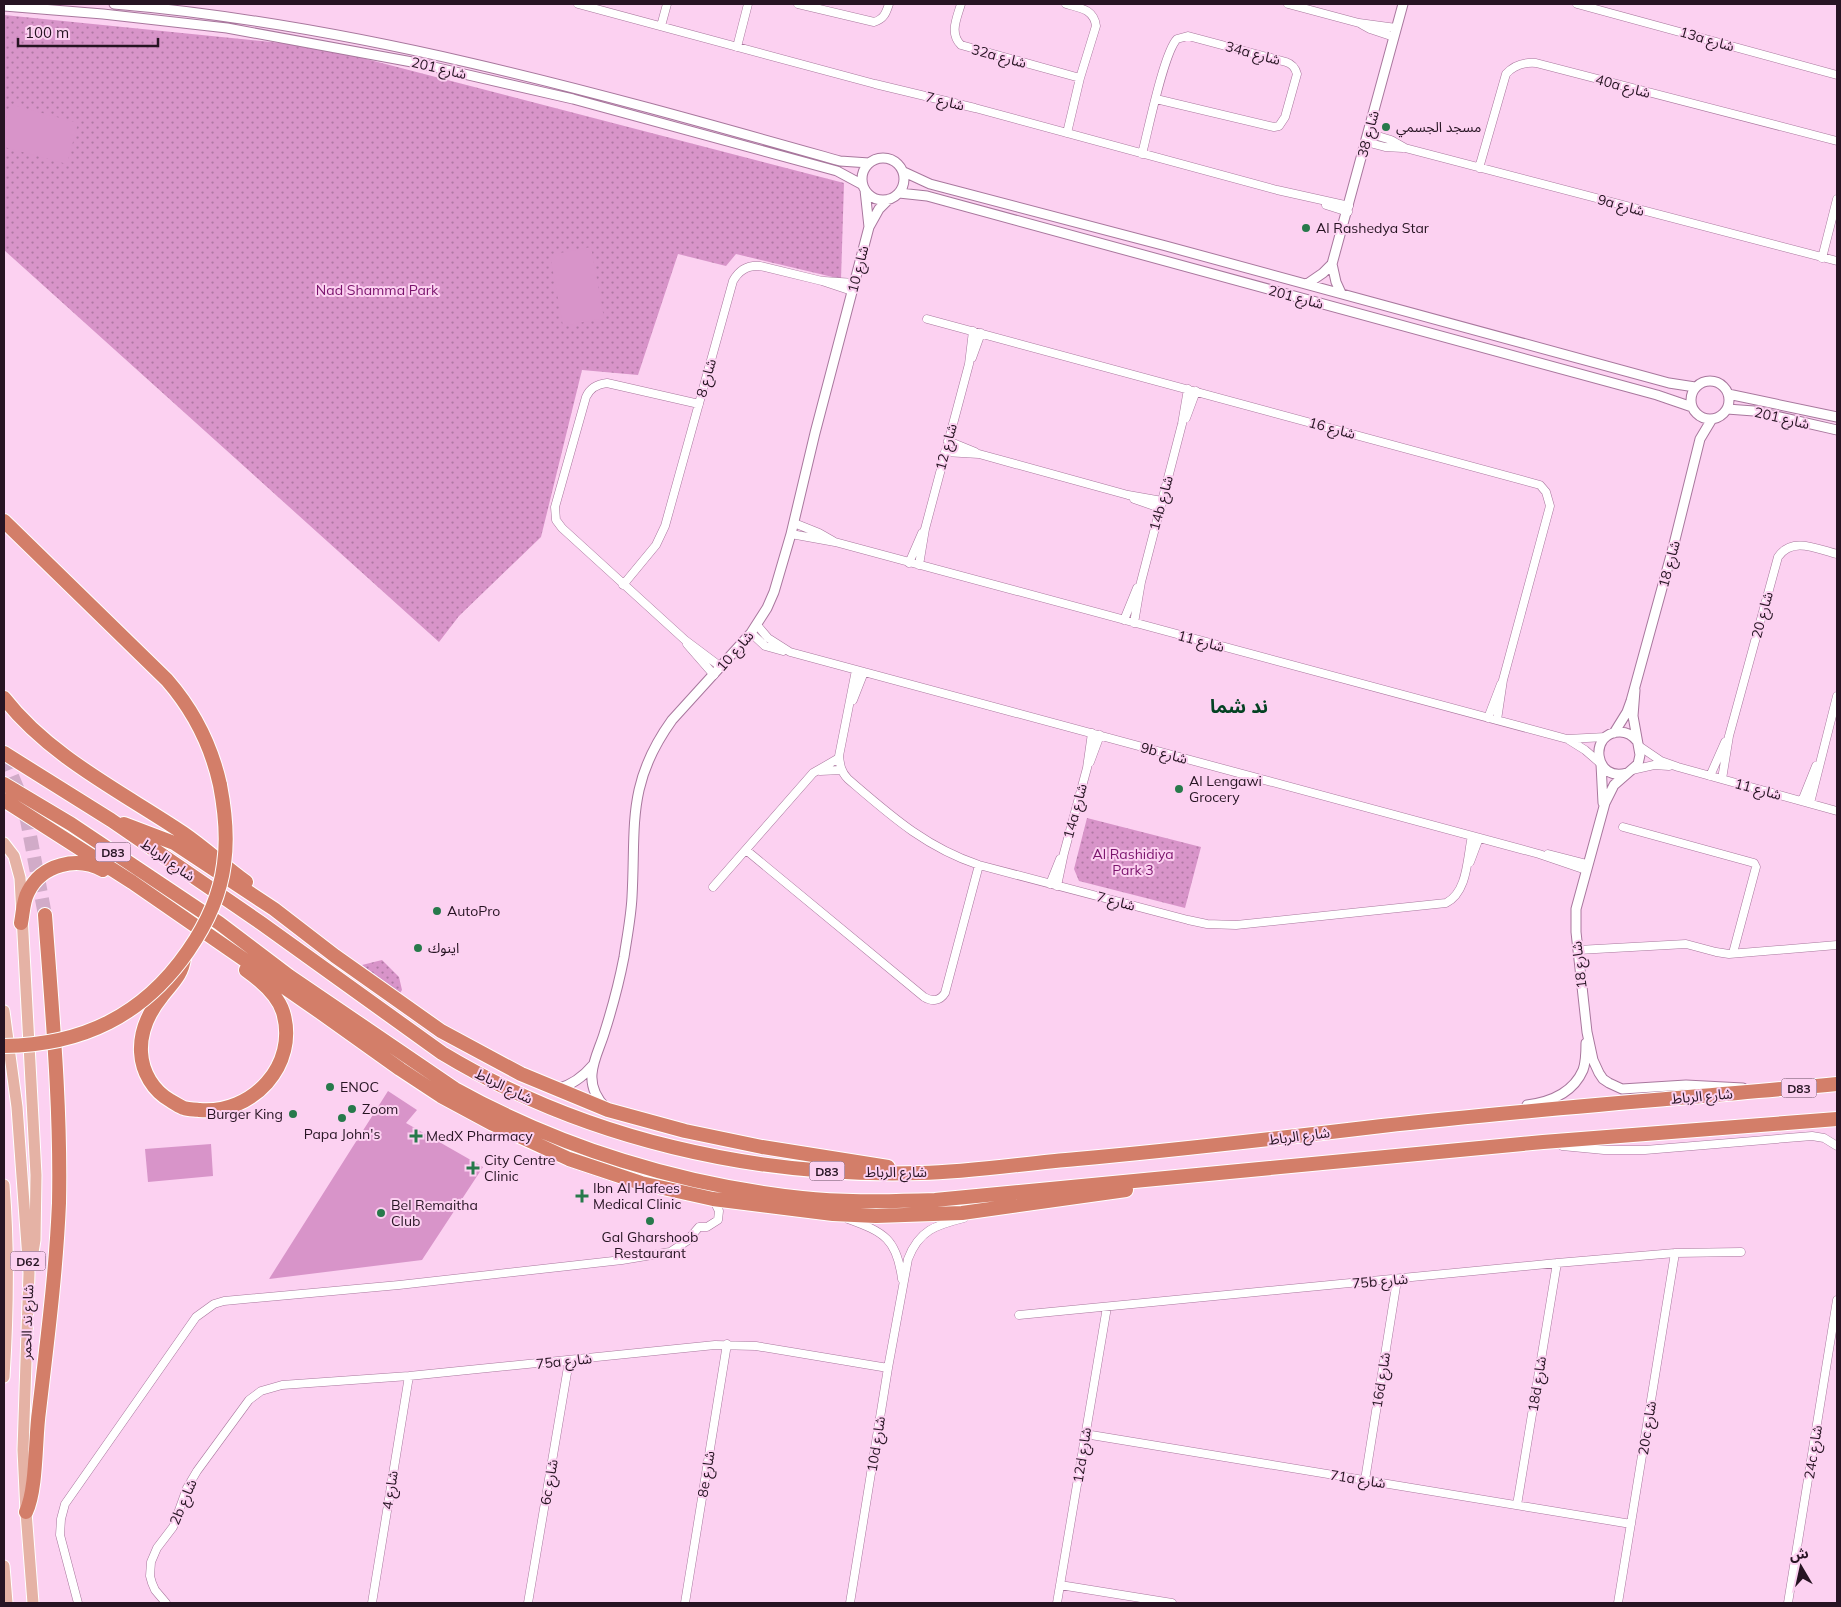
<svg xmlns="http://www.w3.org/2000/svg" width="1841" height="1607" viewBox="0 0 1841 1607" font-family="Mulish,'Noto Sans Arabic',sans-serif">
  <style>
    .green { fill: url(#green-dots) }
    .pitch { fill: #d894c9 }
    .lines { fill: none; stroke-linecap: round; stroke-linejoin: round }
    .motorway-tunnel { stroke: #d1abc8; stroke-width: 14; stroke-dasharray: 14 7; stroke-linecap: butt }
    .minor-casing { stroke: #a8779d; stroke-width: 9 }
    .tertiary-casing { stroke: #a8779d; stroke-width: 11 }
    .primary-casing { stroke: #fff; stroke-width: 13 }
    .motorway-casing { stroke: #fff; stroke-width: 16 }
    .minor { stroke: #fff; stroke-width: 8 }
    .tertiary { stroke: #fff; stroke-width: 9 }
    .primary { stroke: #e5b2a5; stroke-width: 11 }
    .motorway { stroke: #d37e69; stroke-width: 14 }
    .motorway-bridge-casing { stroke: #fff; stroke-width: 16; stroke-linecap: butt }
    .motorway-bridge { stroke: #d37e69; stroke-width: 14 }
    .poi-dot { fill: #27794b; stroke: #fcd1f1; stroke-width: 2 }
    .labels { text-anchor: middle; dominant-baseline: central; stroke-width: 4; stroke-linejoin: round; paint-order: stroke }
    .shield { fill: #fcd1f1; stroke: #674d61; stroke-width: 1 }
    .shield-label { font-size: 12px; font-weight: bold; fill: #271423 }
    .street-label { font-size: 14px; fill: #271423; stroke: #fcd1f1 }
    .poi-label { font-size: 14px; fill: #271423; stroke: #fcd1f1; text-anchor: start }
    .park-label { font-size: 14px; fill: #7a136c; stroke: #fcd1f1 }
    .district-label { font-size: 19px; font-weight: bold; fill: #044223; stroke: #fcd1f1 }
  </style>
  <defs>
    <pattern id="green-dots" width="8" height="8" patternUnits="userSpaceOnUse" patternTransform="scale(1.25)"><rect width="8" height="8" fill="#d894c9"/><path d="M2 2h.1M6 6h.1" fill="none" stroke="#af78a3" stroke-width="1.8" stroke-linecap="round"/></pattern>
  </defs>
  <rect width="100%" height="100%" fill="#fcd1f1"/>
  <path class="green" d="M4,15L320,47L844,183L841,279L736,254L726,266L678,254L638,375L582,370L541,537L459,616L439,642L4,250Z
    M1087,818L1201,847L1185,908L1079,881L1074,869Z
    M382,960L399,977L402,990L400,993L362,965Z"/>
  <path class="pitch" d="M10,104L78,123L67,164L4,147V125Z
    M591,247L604,318L563,326L550,255Z
    M388,1091L417,1110L406,1123L483,1167L422,1260L269,1279Z
    M211,1144L213,1176L148,1182L145,1149Z"/>
  <g class="lines">
    <path class="motorway-tunnel" d="M4,757L17,788L27,820L45,915"/>
    <defs>
      <path id="minor" d="M578,4L875,84L975,108L1277,190L1349,206
        M798,4L874,22C884,19 886,13 889,4
        M961,4C957,18 949,33 961,45L1080,78
        M1066,4C1080,8 1094,9 1096,26L1080,78L1067,133
        M1288,4L1359,23L1396,28
        M1577,4L1837,75
        M1361,24L1370,29L1394,37
        M661,26L667,4
        M737,47L748,4
        M1368,133L1391,140L1405,148L1837,261
        M1366,142L1385,147L1403,148
        M1142,154C1148,131 1164,52 1177,39L1188,36L1286,62C1292,64 1295,67 1297,74L1285,117L1279,126L1274,127L1156,99
        M1479,168L1506,74C1514,65 1523,62 1536,63L1837,141
        M1326,205L1348,212
        M1822,258L1837,199
        M824,281L855,283
        M927,319L1540,485L1546,492L1550,506L1503,680L1497,720
        M972,358L981,333
        M699,404L607,383C597,384 590,388 586,397L555,507L556,520L562,528L685,640L721,667
        M1186,418L1196,391
        M948,441L975,452
        M945,452L979,454L1128,495L1162,501
        M1134,499L1160,508
        M794,523L819,533L833,541
        M791,534L835,542L1567,739L1606,737
        M909,563L922,533
        M919,565L925,529L969,364L973,331
        M623,585L656,545L665,526L733,281C739,270 748,265 760,266L822,281L852,291
        M1124,620L1137,588
        M1134,623L1141,582L1182,424L1188,389
        M757,625L768,638L790,652L1539,854L1586,870
        M751,633L765,646L783,651
        M687,644L714,675
        M856,670L839,756C840,765 841,772 848,779C890,815 925,847 979,865L1188,920L1207,924L1236,925L1446,903C1468,892 1467,858 1472,836
        M853,700L864,672
        M1488,718L1501,684
        M1569,740L1585,750L1600,763
        M1639,746L1661,761L1678,767L1837,811
        M1090,762L1100,735
        M1632,770L1654,765L1669,766
        M820,771L841,770
        M1710,776L1725,742
        M1722,779L1729,736L1778,557C1792,536 1817,549 1837,554
        M1802,801L1816,766
        M1810,803L1837,696
        M1623,827L1754,863L1756,867L1733,953
        M746,850L924,997C932,1002 940,1001 945,993L979,865
        M1548,854L1587,864
        M1470,862L1479,838
        M1050,884L1060,859
        M1057,886L1064,853L1087,768L1092,733
        M713,887L813,773L839,758
        M1578,950L1686,944L1716,952L1729,954L1837,945
        M1562,1146L1604,1150H1645L1812,1136L1824,1138L1837,1146
        M848,1219C884,1232 897,1239 902,1279
        M1019,1315L1557,1263L1675,1253L1741,1252
        M1085,1434L1631,1524
        M1365,1480L1397,1280
        M1517,1505L1557,1263
        M1060,1585L1172,1603
        M78,1603L60,1535L61,1519L65,1504L196,1317L214,1304L224,1301L399,1285L622,1260L670,1252L687,1241L699,1227H707L718,1220L719,1211L713,1199
        M166,1603L155,1590L152,1583L150,1576L151,1562L157,1548L173,1527L187,1488L197,1471L249,1400L261,1391L282,1385L409,1376L715,1345L756,1346L888,1368
        M372,1603L409,1376
        M528,1603L569,1361
        M685,1603L727,1344
        M850,1603L888,1368L908,1259C919,1230 936,1225 964,1218
        M1057,1603L1107,1307
        M1618,1603L1675,1253
        M1788,1603L1837,1300"/>
      <path id="tertiary" d="M114,4C361,25 602,94 840,161L869,163
        M4,6L103,14L227,28L412,62L573,99L837,171L863,185
        M862 179a21 21 0 1 1 42 0a21 21 0 1 1-42 0Z
        M904,172L930,184L1166,246L1669,383L1695,387
        M865,190L869,227
        M899,193L927,196L1657,395L1692,407
        M1307,284L1323,273L1332,264
        M1341,293L1336,282L1332,264L1403,4
        M1691 400a19 19 0 1 1 38 0a19 19 0 1 1-38 0Z
        M1728,394L1837,417
        M1727,409L1754,411L1837,430
        M1635,690L1633,716L1640,755L1638,764L1614,785L1605,803L1576,909V932L1587,1032L1593,1060L1599,1073L1603,1079L1609,1083L1622,1089L1686,1085L1743,1088
        M1614,733L1627,712L1631,701L1673,548L1700,439L1712,419
        M1601,764L1603,803
        M1627,773C1594,783 1588,732 1620,732C1627,732 1633,736 1637,741
        M557,1089C572,1085 583,1077 593,1065
        M1527,1105C1550,1102 1573,1093 1583,1070C1586,1062 1586,1052 1586,1043
        M606,1108C596,1098 591,1087 592,1074C593,1060 600,1047 604,1034C612,1009 619,983 624,957C627,937 631,917 632,897C636,825 626,784 672,720L751,633L767,608L774,592L791,534L815,433L869,227L879,209L889,199"/>
      <path id="primary" d="M4,843L14,856L20,878L36,1175L35,1240L32,1259
        M4,1011L17,1107L29,1273L23,1450L26,1512L33,1603
        M4,1185C9,1249 8,1314 4,1377
        M4,1566L7,1603"/>
      <path id="motorway" d="M4,521L167,680C194,711 211,744 220,785
        M4,698C50,757 122,792 183,833C205,848 224,866 246,882
        M4,753L111,820L261,923L442,1053C584,1139 756,1178 921,1173C972,1172 1026,1163 1077,1159C1179,1150 1281,1138 1382,1126C1534,1109 1686,1098 1837,1084
        M4,784L71,824L219,923L289,976L455,1089C561,1148 681,1185 802,1198C846,1203 891,1201 935,1200L1543,1142L1837,1119
        M4,800L132,882L320,1012L400,1069L441,1096L493,1124L569,1159L641,1183L713,1199L833,1214L876,1216L962,1213L1126,1190
        M124,824L174,843L274,909L335,956L441,1031L521,1074L608,1110L685,1131L762,1147L888,1167
        M21,923C23,913 23,901 28,892C42,864 77,856 103,870
        M184,958C182,975 172,983 162,996C149,1012 140,1031 141,1052C142,1072 153,1091 171,1101C175,1103 180,1107 184,1108C189,1110 195,1109 199,1110C252,1115 299,1065 283,1012C278,996 260,980 246,970
        M26,1512C37,1489 35,1438 39,1411C47,1342 56,1273 59,1203C61,1107 52,1011 45,915"/>
    </defs>
    <use href="#minor" class="minor-casing"/>
    <use href="#tertiary" class="tertiary-casing"/>
    <use href="#primary" class="primary-casing"/>
    <use href="#motorway" class="motorway-casing"/>
    <use href="#minor" class="minor"/>
    <use href="#tertiary" class="tertiary"/>
    <use href="#primary" class="primary"/>
    <use href="#motorway" class="motorway"/>
    <defs>
      <path id="motorway-bridge" d="M4,1046C82,1045 143,1016 188,951C206,925 220,896 224,864C228,837 225,811 220,785"/>
    </defs>
    <use href="#motorway-bridge" class="motorway-bridge-casing"/>
    <use href="#motorway-bridge" class="motorway-bridge"/>
  </g>
  <g class="poi-dot">
    <circle cx="1386" cy="127" r="5"/>
    <circle cx="1306" cy="228" r="5"/>
    <circle cx="1179" cy="789" r="5"/>
    <circle cx="437" cy="911" r="5"/>
    <circle cx="418" cy="948" r="5"/>
    <circle cx="330" cy="1087" r="5"/>
    <circle cx="352" cy="1109" r="5"/>
    <circle cx="293" cy="1114" r="5"/>
    <circle cx="342" cy="1118" r="5"/>
    <path d="M413.5 1128.5h5v5h5v5h-5v5h-5v-5h-5v-5h5z"/>
    <path d="M470.5 1160.5h5v5h5v5h-5v5h-5v-5h-5v-5h5z"/>
    <path d="M579.5 1188.5h5v5h5v5h-5v5h-5v-5h-5v-5h5z"/>
    <circle cx="381" cy="1213" r="5"/>
    <circle cx="650" cy="1221" r="5"/>
  </g>
  <g class="labels">
    <g class="shield">
      <rect x="95.5" y="842.5" width="35" height="19" rx="4"/>
      <rect x="1781.5" y="1078.5" width="35" height="19" rx="4"/>
      <rect x="809.5" y="1161.5" width="35" height="19" rx="4"/>
      <rect x="10.5" y="1251.5" width="35" height="19" rx="4"/>
    </g>
    <g class="shield-label">
      <text x="113" y="852">D83</text>
      <text x="1799" y="1088">D83</text>
      <text x="827" y="1171">D83</text>
      <text x="28" y="1261">D62</text>
    </g>
    <g class="street-label">
      <text transform="translate(1707 39) rotate(16)">13a شارع</text>
      <text transform="translate(1253 53) rotate(15)">34a شارع</text>
      <text transform="translate(999 56) rotate(15)">32a شارع</text>
      <text transform="translate(439 68) rotate(13)">شارع 201</text>
      <text transform="translate(1623 86) rotate(15)">40a شارع</text>
      <text transform="translate(945 101) rotate(14)">شارع 7</text>
      <text transform="translate(1368 134) rotate(-75)">شارع 38</text>
      <text transform="translate(1621 205) rotate(15)">9a شارع</text>
      <text transform="translate(858 269) rotate(-76)">شارع 10</text>
      <text transform="translate(1296 297) rotate(15)">شارع 201</text>
      <text transform="translate(706 378) rotate(-74)">شارع 8</text>
      <text transform="translate(1782 418) rotate(13)">شارع 201</text>
      <text transform="translate(1332 428) rotate(15)">شارع 16</text>
      <text transform="translate(946 447) rotate(-75)">شارع 12</text>
      <text transform="translate(1161 503) rotate(-75)">14b شارع</text>
      <text transform="translate(1669 564) rotate(-75)">شارع 18</text>
      <text transform="translate(1762 615) rotate(-75)">شارع 20</text>
      <text transform="translate(1201 641) rotate(15)">شارع 11</text>
      <text transform="translate(735 651) rotate(-49)">شارع 10</text>
      <text transform="translate(1164 753) rotate(15)">9b شارع</text>
      <text transform="translate(1758 789) rotate(15)">شارع 11</text>
      <text transform="translate(1075 811) rotate(-75)">14a شارع</text>
      <text transform="translate(168 860) rotate(35)">شارع الرباط</text>
      <text transform="translate(1116 901) rotate(15)">شارع 7</text>
      <text transform="translate(1579 965) rotate(-97)">شارع 18</text>
      <text transform="translate(504 1086) rotate(26)">شارع الرباط</text>
      <text transform="translate(1702 1096) rotate(-5)">شارع الرباط</text>
      <text transform="translate(1299 1136) rotate(-7)">شارع الرباط</text>
      <text x="896" y="1172">شارع الرباط</text>
      <text transform="translate(1380 1281) rotate(-5)">75b شارع</text>
      <text transform="translate(27 1322) rotate(-88)">شارع ند الحمر</text>
      <text transform="translate(564 1361) rotate(-6)">75a شارع</text>
      <text transform="translate(1381 1380) rotate(-81)">16d شارع</text>
      <text transform="translate(1537 1384) rotate(-81)">18d شارع</text>
      <text transform="translate(1647 1428) rotate(-81)">20c شارع</text>
      <text transform="translate(876 1444) rotate(-81)">10d شارع</text>
      <text transform="translate(1813 1452) rotate(-81)">24c شارع</text>
      <text transform="translate(1082 1455) rotate(-81)">12d شارع</text>
      <text transform="translate(706 1474) rotate(-81)">8e شارع</text>
      <text transform="translate(1358 1479) rotate(9)">71a شارع</text>
      <text transform="translate(549 1482) rotate(-80)">6c شارع</text>
      <text transform="translate(390 1490) rotate(-81)">شارع 4</text>
      <text transform="translate(183 1502) rotate(-67)">2b شارع</text>
    </g>
    <g class="poi-label">
      <text x="1396" y="127">مسجد الجسمي</text>
      <text x="1316" y="228">Al Rashedya Star</text>
      <text x="1189" y="781">Al Lengawi<tspan x="1189" dy="16">Grocery</tspan></text>
      <text x="447" y="911">AutoPro</text>
      <text x="428" y="948">اينوك</text>
      <text x="340" y="1087">ENOC</text>
      <text x="362" y="1109">Zoom</text>
      <text x="283" y="1114" text-anchor="end">Burger King</text>
      <text x="342" y="1134" text-anchor="middle">Papa John's</text>
      <text x="426" y="1136">MedX Pharmacy</text>
      <text x="484" y="1160">City Centre<tspan x="484" dy="16">Clinic</tspan></text>
      <text x="593" y="1188">Ibn Al Hafees<tspan x="593" dy="16">Medical Clinic</tspan></text>
      <text x="391" y="1205">Bel Remaitha<tspan x="391" dy="16">Club</tspan></text>
      <text x="650" y="1237" text-anchor="middle">Gal Gharshoob<tspan x="650" dy="16">Restaurant</tspan></text>
    </g>
    <g class="park-label">
      <text x="377" y="290">Nad Shamma Park</text>
      <text x="1133" y="854">Al Rashidiya<tspan x="1133" dy="16">Park 3</tspan></text>
    </g>
    <g class="district-label">
      <text x="1239" y="706">ند شما</text>
    </g>
  </g>
  <rect width="1841" height="1607" fill="none" stroke="#271423" stroke-width="10"/>
  <g transform="translate(1801 1567) rotate(351)" stroke="#fcd1f1" stroke-width="4" paint-order="stroke">
  <path d="M0-4L9 19L0 12L-9 19Z" fill="#271423"/>
  <text y="-8" font-size="14" font-weight="bold" text-anchor="middle" fill="#271423">ش</text>
  </g>
  <path d="M18 38v8h140v-8" fill="none" stroke="#271423" stroke-width="2.5"/>
  <text x="25" y="38" font-size="15" fill="#271423" stroke="#fcd1f1" stroke-width="4" paint-order="stroke">100 m</text>
</svg>
